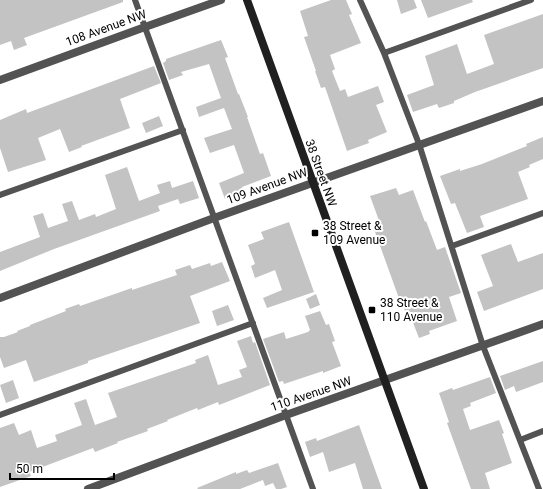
<svg xmlns="http://www.w3.org/2000/svg" width="543" height="489" viewBox="0 0 543 489" font-family="Roboto,sans-serif">
  <style>
    .building { fill: #c3c3c3 }
    .lines { fill: none; stroke-linecap: round; stroke-linejoin: round }
    .lane { stroke: #535353; stroke-width: 6 }
    .street { stroke: #535353; stroke-width: 8 }
    .secondary { stroke: #202020; stroke-width: 8 }
    .poi-dot { fill: #000; stroke: #fff; stroke-width: 1.5 }
    .labels { text-anchor: middle; dominant-baseline: central; stroke-width: 4; stroke-linejoin: round; paint-order: stroke }
    .street-label { font-size: 12px; fill: #000; stroke: #fff }
    .poi-label { font-size: 12px; fill: #000; stroke: #fff; text-anchor: start }
  </style>
  <rect width="100%" height="100%" fill="#fff"/>
  <path class="building" d="M0,0H123V2L24,38L27,45L14,50L11,41L0,45Z
    M331,0H346L352,14L349,15L361,43L330,55L335,69L332,71L340,91L345,89L348,97L378,86L384,102L376,105L387,132L368,140L369,143L347,151L325,87L321,88L315,71H316L304,37L308,36L300,11Z
    M397,0H414L417,8L401,14Z
    M421,0H472L473,2L428,18Z
    M543,14V68L475,92L454,101V103L439,108L437,104L413,112L407,95L434,85L425,56L457,44L467,74L494,64L484,35Z
    M221,40L228,57L225,58L238,94H239L248,117H247L260,154L263,153L271,176L242,187L244,192L225,199L219,183L244,173L234,145L210,153L204,138L232,129L224,108L199,117L196,107L221,98L209,64L181,72L183,75L169,80L163,63L166,61V59Z
    M154,66L161,83L120,99L130,128L81,146L82,147L69,152L60,129L38,138L46,160L8,172L0,148V120L26,109L27,113Z
    M159,116L163,126L146,133L142,123Z
    M543,137V159L529,165L530,167L518,172L528,199L480,216L484,227L467,233L455,203L451,204L440,176L460,169V171L482,164L527,146L526,144Z
    M127,167L139,201L160,193L157,185L170,181L172,188L193,181L199,198L180,204L178,199L158,206L160,211L54,249L0,271V252L40,237L33,216L43,213L48,228L68,221L62,204L72,201L79,220L95,214L96,217L116,209L105,175Z
    M396,188L399,195L413,190L425,222L426,221L437,250L445,247L461,293L449,297L457,321L429,331L430,334L419,338L408,310L405,311L402,303L401,304L374,229L381,226L370,196Z
    M289,222L314,292L267,308L263,298L282,290L275,270L255,278L251,266L255,264L248,245L264,239L261,232Z
    M511,244L518,262L543,253V289L484,311L477,292L493,286L481,255Z
    M222,262L230,281L190,296L200,323L88,361V363L34,382L26,360L4,368L0,357V337H4L18,332L17,331L30,326V325L66,311L65,309L79,304L80,306L132,288V290L177,275L175,270L190,265L192,269L210,263L211,266Z
    M316,294L320,305L310,309L306,299Z
    M228,305L234,320L217,326L212,311Z
    M320,311L326,325L329,324L335,341L332,342L341,366L323,373V371L284,384L283,381L279,382L263,339L284,332L286,339L308,332L310,330L305,316Z
    M251,336L253,343L255,342L270,385L219,405L218,402L198,410L197,408L167,420L168,421L147,429L148,431L117,442L118,443L95,452L93,448L29,472L31,476L0,487V428L14,423L19,435L31,430L37,448L57,441L55,435L82,425L74,403L86,399L95,425L117,417L108,393L196,363L195,360L208,355L218,385L242,377L239,370L247,367L237,341Z
    M543,361V382L516,392L514,386L505,390L500,376Z
    M490,377L496,393L470,403L471,406L463,409L470,430L499,420L504,433L502,434L512,463L485,473L490,489H471L447,423L449,422L439,393L452,388L453,390Z
    M13,380L19,398L6,403L0,385Z
    M359,425L369,453L382,489H363L355,463L329,472L323,452L310,457L305,442L316,438L317,441Z
    M278,463L287,487L281,489H276L273,483L265,486L263,480L240,489H198L197,488L236,472V474L247,470L249,473Z"/>
  <g class="lines">
    <path class="lane" d="M135,0L313,489
      M360,0L384,53L419,144L483,346L539,489
      M384,53L531,0
      M0,195L183,130
      M452,246L543,213
      M0,415L253,323
      M520,440L543,431"/>
    <path class="street" d="M0,80L145,27L221,0
      M0,298L214,218L543,101
      M88,489L286,415L543,324"/>
    <path class="secondary" d="M247,0L424,489"/>
  </g>
  <g class="poi-dot">
    <rect x="311" y="229" width="8" height="8" rx="2"/>
    <rect x="368" y="306" width="8" height="8" rx="2"/>
  </g>
  <g class="labels">
    <g class="street-label">
      <text transform="translate(106 28) rotate(-20)">108 Avenue NW</text>
      <text transform="translate(321 173) rotate(70)">38 Street NW</text>
      <text transform="translate(267 186) rotate(-20)">109 Avenue NW</text>
      <text transform="translate(311 394) rotate(-19)">110 Avenue NW</text>
    </g>
    <g class="poi-label">
      <text x="323" y="226">38 Street &amp;<tspan x="323" dy="14">109 Avenue</tspan></text>
      <text x="380" y="303">38 Street &amp;<tspan x="380" dy="14">110 Avenue</tspan></text>
    </g>
  </g>
  <path d="M10 473v6h104v-6" fill="none" stroke="#000000" stroke-width="2"/>
  <text x="16" y="473" font-size="12" fill="#000000" stroke="#ffffff" stroke-width="3" paint-order="stroke">50 m</text>
</svg>
